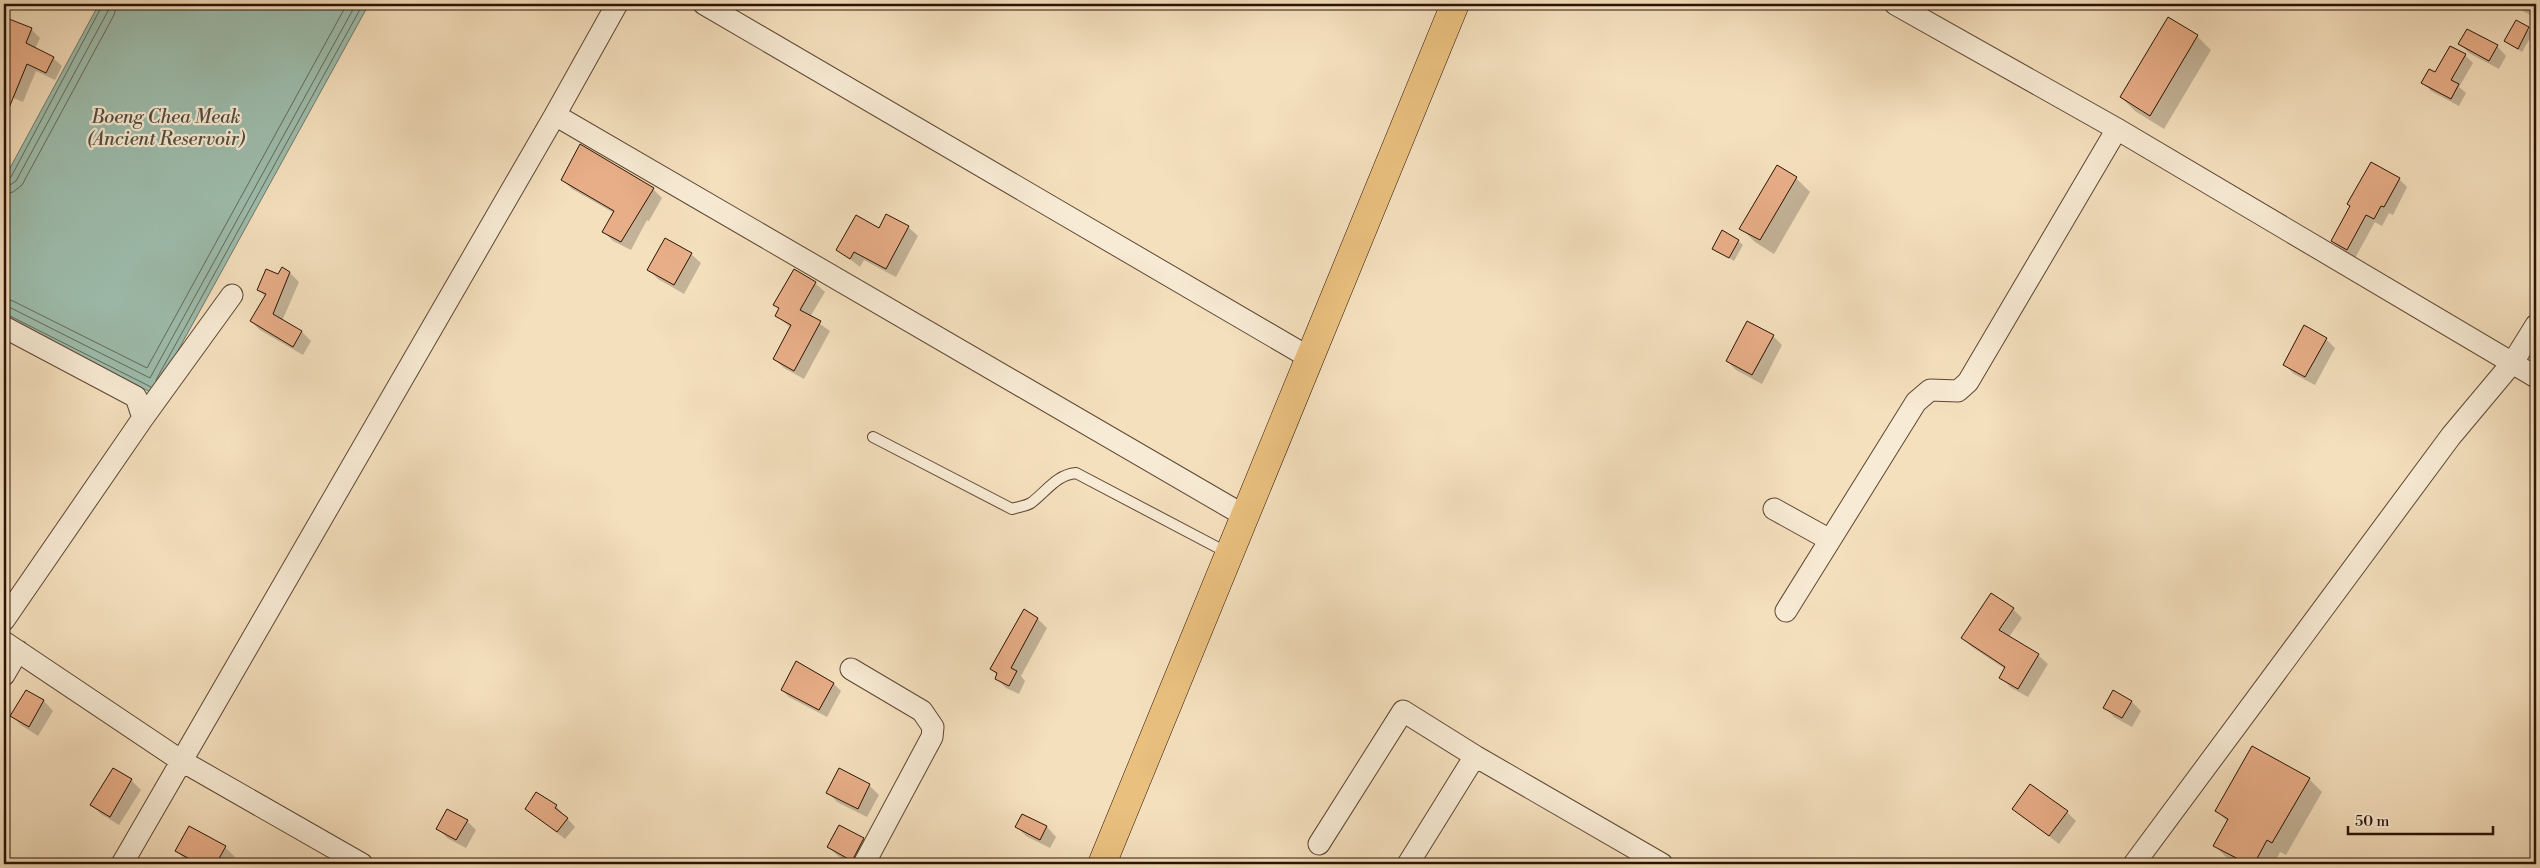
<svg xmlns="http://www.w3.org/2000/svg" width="2540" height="868" viewBox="0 0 2540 868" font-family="'Libre Bodoni',serif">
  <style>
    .water { fill: #9dbdad; stroke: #6f7969 }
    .shadow { fill: #0003 }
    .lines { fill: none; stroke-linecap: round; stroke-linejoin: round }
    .shore { stroke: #646858; stroke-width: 1 }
    .building { fill: #e8ae88; stroke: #2a1304 }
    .service-casing { stroke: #5d4632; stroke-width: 12 }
    .minor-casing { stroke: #5d4632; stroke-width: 23 }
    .trunk-casing { stroke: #2a1304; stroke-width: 29 }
    .service { stroke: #f8ebd5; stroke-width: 10 }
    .minor { stroke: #f8ebd5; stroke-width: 21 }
    .trunk { stroke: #eac07f; stroke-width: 28 }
    .labels { text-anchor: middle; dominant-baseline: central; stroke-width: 4.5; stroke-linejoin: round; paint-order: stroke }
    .water-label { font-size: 19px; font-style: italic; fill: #524e3f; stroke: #f8ebd5 }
  </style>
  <rect width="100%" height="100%" fill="#f5e0be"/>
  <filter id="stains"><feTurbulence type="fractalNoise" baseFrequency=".004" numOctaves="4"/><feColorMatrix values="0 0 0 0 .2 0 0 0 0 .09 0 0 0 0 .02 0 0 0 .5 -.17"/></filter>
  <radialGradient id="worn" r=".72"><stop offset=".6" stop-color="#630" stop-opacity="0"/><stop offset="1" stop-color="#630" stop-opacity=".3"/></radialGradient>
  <path class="water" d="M99,4H369L154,394L4,317V179Z"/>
  <path class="shadow" d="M40,4H51L49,8Z
    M2510,4H2536V14L2534,17Z
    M4,18L31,29L40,38L35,49L53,58L62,66L55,80L36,71L23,102L4,94Z
    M2516,22L2533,33L2522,52L2505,41Z
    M2197,36L2211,50L2164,129L2135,111L2121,97Z
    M2460,44L2497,46L2506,56L2499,69L2469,53Z
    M2465,55L2473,63L2459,87L2466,93L2459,106L2431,91L2423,83Z
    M1796,178L1810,192L1774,254L1755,242L1741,228Z
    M562,179L653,189L662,198L649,221L647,220L631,250L613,241L604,232L614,213L572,189Z
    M2399,179L2407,187L2393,215L2389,213L2382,226L2375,222L2355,258L2341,249L2332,241Z
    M887,216L908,227L918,236L896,277L864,260L860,267L837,249L879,230Z
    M1738,241L1743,245L1734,261L1714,248Z
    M691,254L701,263L684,294L658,279L649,270Z
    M290,273L299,282L282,321L302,332L311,341L303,355L260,330L251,321L266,297L258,290L278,276Z
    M815,283L825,292L810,317L830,331L804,379L784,368L774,359L791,328L777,316L780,310L775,305Z
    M1773,336L1782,345L1762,384L1736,370L1727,361Z
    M2326,339L2335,348L2315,385L2294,374L2284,364Z
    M2013,609L2022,618L2009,637L2038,655L2048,664L2028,697L2010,687L2001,677L2005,669L1972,647L1962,638Z
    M1025,611L1038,619L1047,628L1021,676L1025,681L1019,694L1006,688L996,678L998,675L991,669Z
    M796,663L834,684L841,691L827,717L789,697L782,690Z
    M27,691L44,701L53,711L38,736L21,725L12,716Z
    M2114,691L2132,702L2141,711L2132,727L2114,717L2105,707Z
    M113,769L131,780L141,790L119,825L101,814L92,805Z
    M840,770L870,786L879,795L867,817L837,802L828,792Z
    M2309,779L2322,792L2286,855L2280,852L2274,864H2238L2228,859L2215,846L2228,822L2217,811Z
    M536,794L556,806L575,827L565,839L527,809Z
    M2014,809L2067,812L2076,821L2059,844Z
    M1023,815L1047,827L1056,837L1050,848L1026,836L1017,827Z
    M467,821L476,830L466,848L447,838L438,828Z
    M189,827L225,847L235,857L230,864H194L186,860L176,851Z
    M863,839L872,848L864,864H853L838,856L829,847Z"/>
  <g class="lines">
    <path class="shore" d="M4,180L11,177L103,4
      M4,187L10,185L16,181L108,11L109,4
      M4,194L13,192L22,185L114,15L117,4
      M4,299L13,301L147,368L347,4
      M4,306L11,308L150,378L356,4
      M4,313L151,387
      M156,380L363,4"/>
  </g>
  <path class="building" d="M4,17L32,28L26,43L54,57L46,73L27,64L4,120Z
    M2168,17L2198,35L2150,116L2120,97Z
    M2516,20L2529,27L2518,49L2504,41Z
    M2467,29L2498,45L2489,61L2458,44Z
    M2450,46L2466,54L2451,80L2459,84L2451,99L2421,83L2429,69L2435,72Z
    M580,144L654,188L621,242L602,232L614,211L561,180Z
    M2371,162L2400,178L2384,207L2381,206L2374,219L2366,215L2347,250L2331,241L2350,206L2347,204Z
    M1777,165L1797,177L1760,240L1739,229Z
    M886,214L909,226L886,269L854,252L850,259L836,250L856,215L879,228Z
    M1722,230L1739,240L1729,258L1712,249Z
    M665,238L692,253L674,285L647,270Z
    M282,267L290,272L273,314L302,331L293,347L250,321L266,294L257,290L266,269L278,274Z
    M794,269L816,282L800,310L821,321L794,371L773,359L791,325L775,316L779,308L773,305Z
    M1747,321L1774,335L1752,375L1726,361Z
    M2304,325L2327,338L2305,377L2283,365Z
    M1991,593L2014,608L1999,630L2039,654L2018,689L1999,678L2005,667L1961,638Z
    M1024,609L1038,618L1011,668L1017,671L1009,686L995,679L997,673L990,669Z
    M796,661L834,683L819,710L781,690Z
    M26,690L44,700L29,727L10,716Z
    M2113,690L2132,701L2122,718L2103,708Z
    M2252,746L2310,778L2272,843L2267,840L2254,864H2248L2213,846L2228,819L2215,811Z
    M113,768L132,779L110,817L90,805Z
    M839,768L870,784L858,809L826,793Z
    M2030,784L2068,811L2049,836L2012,809Z
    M536,792L557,805L555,808L568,818L557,832L525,809Z
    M447,809L468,820L456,840L436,829Z
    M1022,814L1047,826L1040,840L1015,827Z
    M839,825L864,838L852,861L827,847Z
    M189,826L226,846L216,864H199L175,851Z"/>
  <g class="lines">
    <defs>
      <path id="service" d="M873,437L1012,509C1018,507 1026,506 1031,503C1047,491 1056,475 1076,473L1228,553"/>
      <path id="minor" d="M704,4L1310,358
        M1895,4L2117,129L2536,377
        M555,115L1245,516
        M4,327L136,397L143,418L4,620
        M143,418L232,295
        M1774,509L1830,540
        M1786,611L1916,402L1930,390L1958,391L1968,382L2117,129
        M4,642L180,760L362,864
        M851,669L922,711L933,727L932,737L864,864
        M4,675L18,651
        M1319,844L1403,711L1475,756
        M122,864L555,115L617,4
        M1408,864L1475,756L1662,864
        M2134,864L2451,436L2513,362L2536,325"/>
      <path id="trunk" d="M1102,864L1455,4"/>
    </defs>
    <use href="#service" class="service-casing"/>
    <use href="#minor" class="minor-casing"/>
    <use href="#trunk" class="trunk-casing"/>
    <use href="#service" class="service"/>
    <use href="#minor" class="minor"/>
    <use href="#trunk" class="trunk"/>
  </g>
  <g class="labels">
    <g class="water-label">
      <text x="166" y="117">Boeng Chea Meak<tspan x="166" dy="22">(Ancient Reservoir)</tspan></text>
    </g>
  </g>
  <rect width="2540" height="868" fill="none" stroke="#f5e0be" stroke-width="20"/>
  <rect x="5" y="5" width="2530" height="858" fill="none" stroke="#2a1304" stroke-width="2.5"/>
  <rect x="10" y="10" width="2520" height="848" fill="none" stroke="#2a1304"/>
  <path d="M2348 826v8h145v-8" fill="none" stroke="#2a1304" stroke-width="2.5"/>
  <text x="2355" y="826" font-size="15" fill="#2a1304" stroke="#f8ebd5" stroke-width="4" paint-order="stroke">50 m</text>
  <rect width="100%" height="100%" filter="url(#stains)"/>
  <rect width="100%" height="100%" fill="url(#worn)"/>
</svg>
